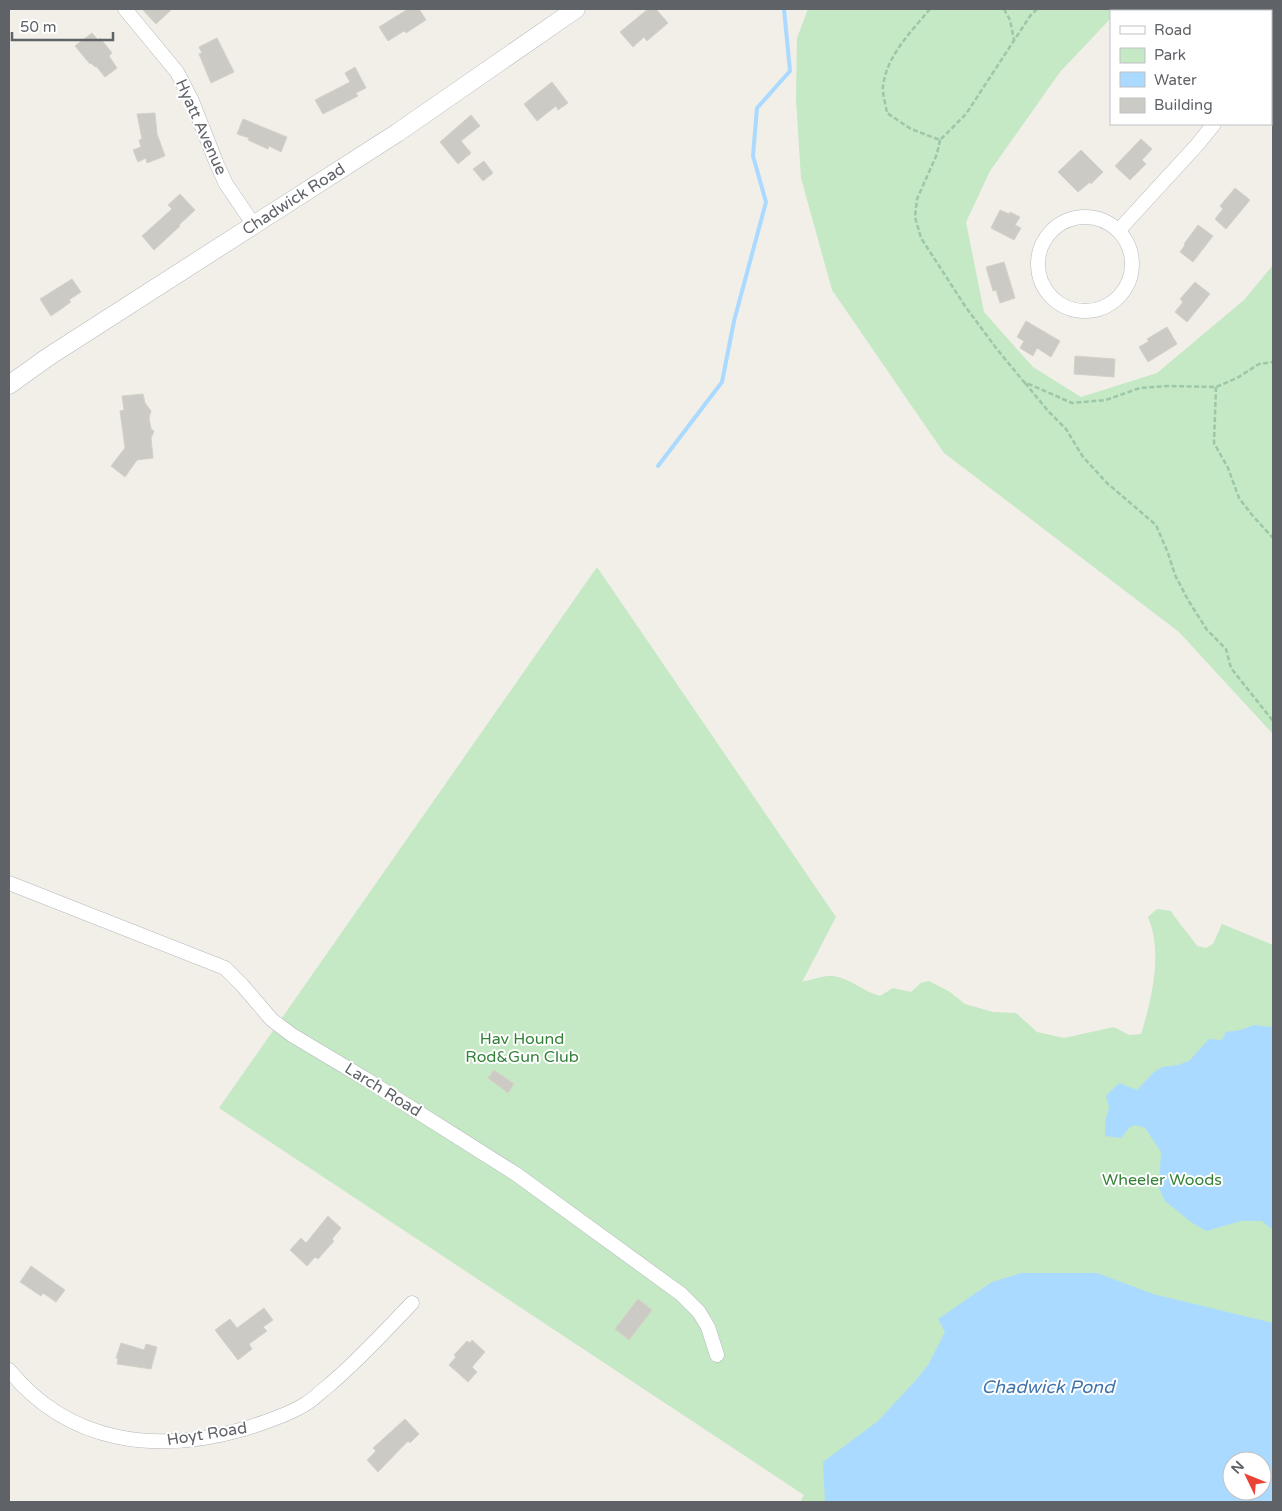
<svg xmlns="http://www.w3.org/2000/svg" width="1282" height="1511" viewBox="0 0 1282 1511" font-family="'Varela Round',sans-serif">
  <style>
    .green { fill: #c5e8c5 }
    .water { fill: #aadaff; fill-rule: evenodd }
    .lines { fill: none; stroke-linecap: round; stroke-linejoin: round }
    .stream { stroke: #aadaff; stroke-width: 4 }
    .building { fill: #cccac5; stroke: #d6d1c6 }
    .minor-casing { stroke: #b5b8bc; stroke-width: 15 }
    .tertiary-casing { stroke: #b5b8bc; stroke-width: 19 }
    .path { stroke: #9cc7a9; stroke-width: 2.5; stroke-dasharray: 5 2.5; stroke-linecap: butt }
    .minor { stroke: #fff; stroke-width: 14 }
    .tertiary { stroke: #fff; stroke-width: 18 }
    .labels { text-anchor: middle; dominant-baseline: central; stroke-width: 4; stroke-linejoin: round; paint-order: stroke }
    .street-label { font-size: 16px; fill: #5f6368; stroke: #fff }
    .park-label { font-size: 16px; fill: #348238; stroke: #fff }
    .water-label { font-size: 18px; font-style: italic; fill: #4174aa; stroke: #fff }
  </style>
  <rect width="100%" height="100%" fill="#f1efe8"/>
  <path class="green" d="M808,9H1120L1118,11H1111V18L1060,72L990,171L966,222L984,312L1033,367L1081,397L1157,373L1244,300L1273,265V734L1179,632L944,453L832,290L801,178L796,99L797,38Z
    M597,567L836,917L802,982C810,980 826,975 833,976C850,978 864,992 880,996L893,988L911,992L921,983L929,981L950,992L965,1004L993,1012L1016,1013L1037,1032L1064,1038L1114,1027L1129,1035L1141,1034C1152,999 1163,952 1148,917L1157,909L1171,911C1179,924 1189,934 1197,946L1206,948L1213,944L1222,924L1273,945V1400L875,1502H800L804,1495L219,1108Z"/>
  <path class="water" d="M1254,1025L1273,1027V1230L1262,1221H1241L1206,1231L1191,1222L1165,1201L1159,1188L1161,1152L1145,1128L1136,1125L1130,1127L1121,1138L1105,1136V1123L1109,1107L1106,1096L1119,1083L1137,1090L1153,1073L1162,1067L1178,1065L1189,1061L1209,1039L1222,1040L1226,1032L1240,1030Z
    M1021,1273H1097L1153,1294L1273,1323V1502H825L823,1462L878,1421L915,1381L928,1365L945,1332L938,1319L992,1282ZM1232,1461H1262V1491H1232Z"/>
  <g class="lines">
    <path class="stream" d="M658,466L722,382L734,321L766,202L753,156L757,108L790,71L784,9"/>
  </g>
  <path class="building" d="M142,9H172L156,24Z
    M408,9H419L426,20L406,33L404,31L388,41L379,27Z
    M648,9H656L668,23L647,41L644,37L633,47L620,32Z
    M92,33L98,40L100,38L112,53L109,56L117,68L105,77L96,66L95,67L91,63L90,64L75,46Z
    M217,38L234,72L211,83L199,54L202,53L199,47Z
    M355,67L366,88L356,93L358,96L323,114L315,100L350,82L345,73Z
    M552,82L568,103L558,110L556,106L537,121L524,104Z
    M155,113L157,134L165,156L147,163L146,158L138,162L133,150L141,147L139,140L142,139L137,114Z
    M471,115L480,126L461,141L471,153L458,164L440,142Z
    M243,119L287,137L281,152L269,146L268,149L248,140L249,138L237,134Z
    M1141,139L1152,149L1142,160L1146,164L1130,180L1115,166Z
    M1081,150L1103,172L1091,184L1090,182L1078,192L1058,172Z
    M484,161L493,173L483,181L473,169Z
    M1235,188L1250,200L1226,229L1215,219L1223,209L1220,206Z
    M180,194L195,210L179,225L180,226L154,250L142,236L172,209L168,205Z
    M1000,210L1009,214L1010,212L1020,217L1015,225L1021,228L1014,240L991,228Z
    M1198,225L1213,236L1193,262L1180,252L1185,245L1184,244Z
    M1004,262L1015,298L1000,303L996,290L993,291L986,267Z
    M72,279L81,292L69,300L71,302L51,316L40,299Z
    M1195,282L1210,294L1187,322L1175,312L1183,302L1180,299Z
    M1026,321L1060,341L1051,357L1037,348L1033,356L1020,348L1024,341L1017,337Z
    M1167,327L1177,344L1148,362L1139,347L1149,341L1147,339Z
    M1075,356L1115,359L1114,377L1074,374Z
    M143,394L145,403L151,411L149,418L151,429L154,431L151,438L153,458L137,460L125,477L111,466L125,448L120,411L124,410L122,396Z
    M494,1070L514,1084L508,1093L488,1078Z
    M328,1216L341,1228L332,1239L334,1241L318,1259L315,1257L307,1266L290,1250L301,1238L306,1243Z
    M31,1266L65,1290L56,1302L43,1293L41,1296L20,1282Z
    M638,1299L652,1310L629,1340L615,1329Z
    M264,1308L273,1320L263,1327L267,1331L249,1344L252,1349L238,1360L215,1330L230,1319L237,1328Z
    M472,1340L485,1352L472,1367L477,1372L468,1382L449,1365L456,1357L454,1355L467,1341L470,1343Z
    M121,1343L144,1350L146,1344L157,1347L151,1369L117,1364L118,1359L116,1358Z
    M405,1419L419,1434L410,1443L408,1441L378,1472L367,1460L376,1451L373,1448Z"/>
  <g class="lines">
    <defs>
      <path id="minor" d="M125,9L177,72L192,101L216,162L226,184L254,225
        M1271,42L1273,39
        M1038 264a47 47 0 1 1 94 0a47 47 0 1 1-94 0Z
        M1119,230L1197,145L1214,124
        M9,883L225,968L242,985L272,1020L292,1035L364,1078L516,1174L681,1294L699,1312L708,1327L717,1355
        M9,1370C69,1444 157,1454 244,1429C263,1423 291,1414 307,1403C315,1398 321,1391 328,1386C358,1361 385,1331 412,1303"/>
      <g id="tertiary">
        <path id="s1" d="M9,385L48,357L397,133L576,9"/>
      </g>
    </defs>
    <use href="#minor" class="minor-casing"/>
    <use href="#tertiary" class="tertiary-casing"/>
    <path class="path" d="M930,9C911,32 887,55 883,86C882,94 886,105 887,113L911,129L940,140L966,114L1030,16L1037,9
      M1004,9L1010,20L1014,40
      M940,140L937,154L917,199L915,217L921,238L965,306L996,348L1024,382L1072,403L1106,400L1140,388L1167,386L1216,387L1237,378L1259,364L1273,362
      M1025,383L1049,412L1066,429L1083,457L1107,483L1156,525L1168,553L1175,575L1188,600L1207,630L1226,649L1231,668L1273,721
      M1216,387L1214,443L1228,468L1239,498L1252,515L1273,538"/>
    <use href="#minor" class="minor"/>
    <use href="#tertiary" class="tertiary"/>
  </g>
  <g class="labels">
    <g class="street-label">
      <text transform="translate(201 127) rotate(66)">Hyatt Avenue</text>
      <text stroke="none"><textPath href="#s1" startOffset="340">Chadwick Road</textPath></text>
      <text transform="translate(383 1090) rotate(32)">Larch Road</text>
      <text transform="translate(207 1434) rotate(-9)">Hoyt Road</text>
    </g>
    <g class="park-label">
      <text x="522" y="1039">Hav Hound<tspan x="522" dy="18">Rod&amp;Gun Club</tspan></text>
      <text x="1162" y="1180">Wheeler Woods</text>
    </g>
    <g class="water-label">
      <text x="1048" y="1387">Chadwick Pond</text>
    </g>
  </g>
  <rect width="1282" height="1511" fill="none" stroke="#5f6368" stroke-width="20"/>
  <rect x="1110" y="10" width="162" height="115" fill="#ffffff" stroke="#bfc1c3"/>
  <rect x="1120" y="26" width="25" height="8" fill="#ffffff" stroke="#bfc1c3"/>
  <text x="1154" y="35" font-size="15" fill="#5f6368">Road</text>
  <rect x="1120" y="48" width="25" height="15" fill="#c5e8c5" stroke="#bfc1c3"/>
  <text x="1154" y="60" font-size="15" fill="#5f6368">Park</text>
  <rect x="1120" y="72" width="25" height="15" fill="#aadaff" stroke="#bfc1c3"/>
  <text x="1154" y="85" font-size="15" fill="#5f6368">Water</text>
  <rect x="1120" y="98" width="25" height="15" fill="#cccac5" stroke="#bfc1c3"/>
  <text x="1154" y="110" font-size="15" fill="#5f6368">Building</text>
  <g transform="translate(1247 1476) rotate(313)"><circle r="24" fill="#ffffff" stroke="#bfc1c3"/>
  <path d="M0-4L9 19L0 12L-9 19Z" fill="#ea4335"/>
  <text y="-8" font-size="14" font-weight="bold" text-anchor="middle" fill="#5f6368">N</text>
  </g>
  <path d="M12 32v8h101v-8" fill="none" stroke="#5f6368" stroke-width="2.5"/>
  <text x="20" y="32" font-size="15" fill="#5f6368" stroke="#ffffff" stroke-width="4" paint-order="stroke">50 m</text>
</svg>
